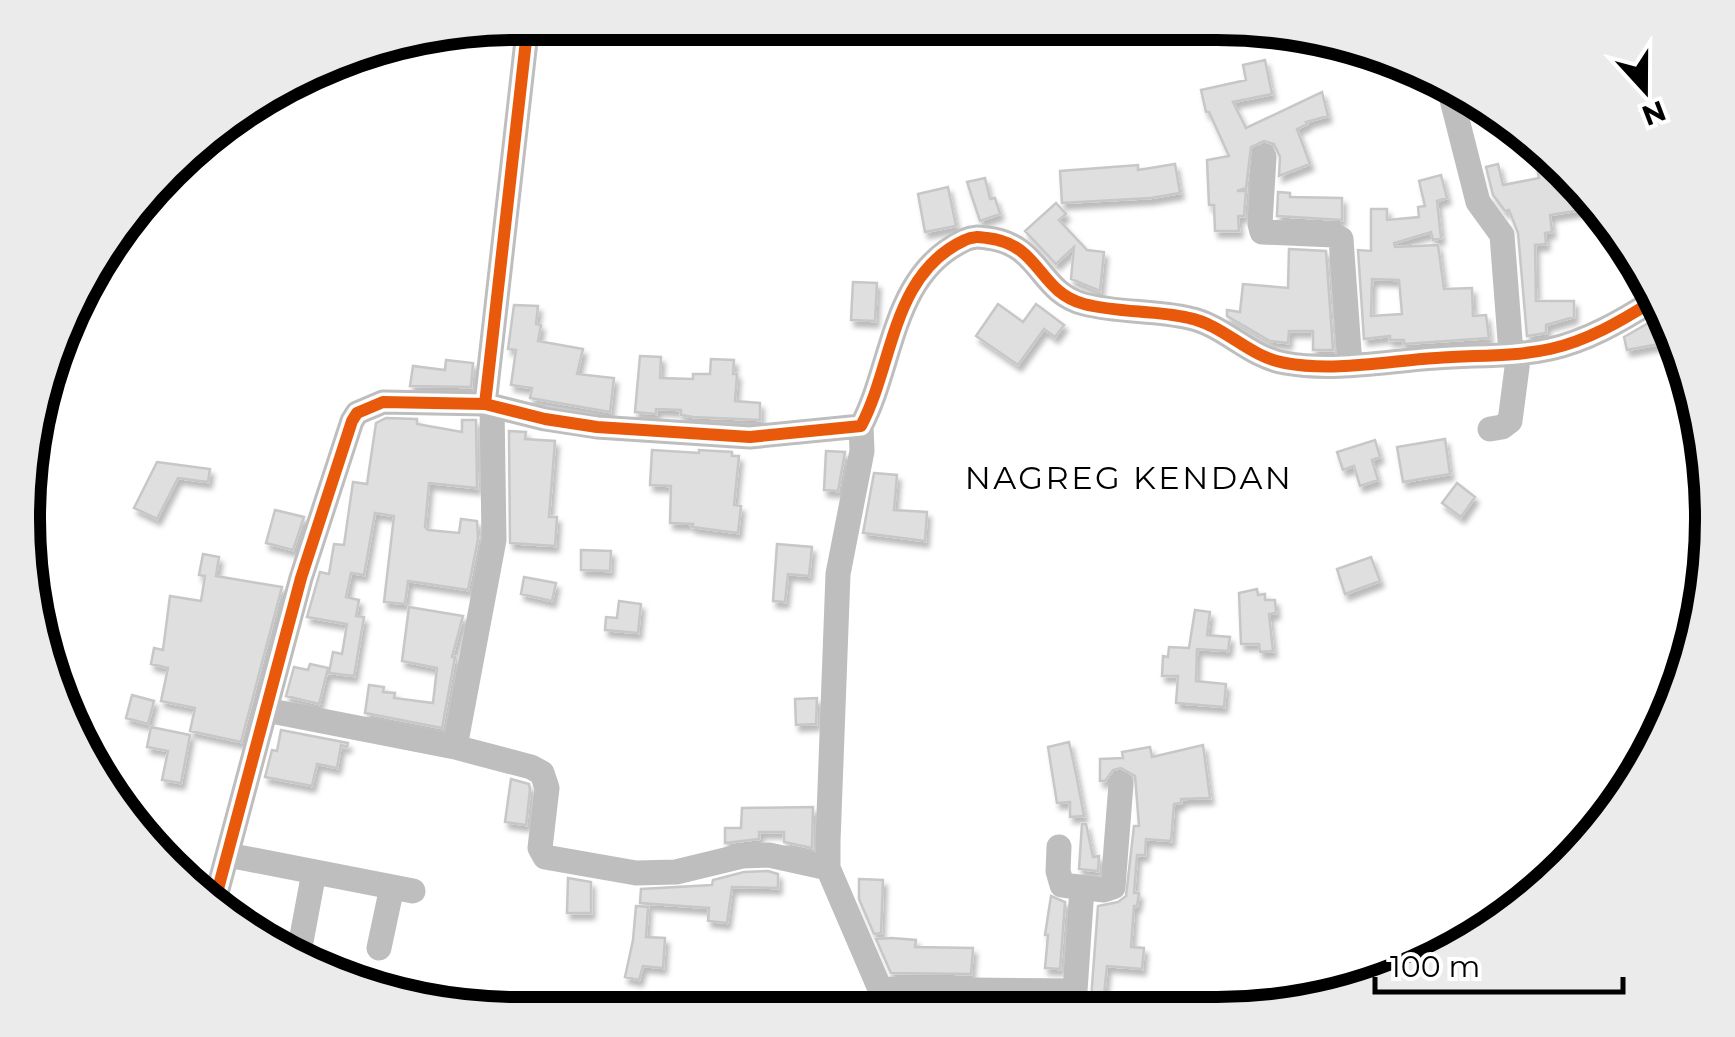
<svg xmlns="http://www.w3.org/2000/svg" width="1735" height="1037" viewBox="0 0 1735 1037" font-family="Montserrat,sans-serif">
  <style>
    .building { fill: #dfdfdf; stroke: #c7c7c7; stroke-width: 2.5; fill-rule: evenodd; filter: url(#shadow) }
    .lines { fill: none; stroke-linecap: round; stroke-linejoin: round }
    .minor { stroke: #bebebe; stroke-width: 25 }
    .cycleway-casing { stroke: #fff; stroke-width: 19 }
    .cycleway { stroke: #e8590c; stroke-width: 12 }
    .labels { text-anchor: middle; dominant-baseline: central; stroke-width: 8; stroke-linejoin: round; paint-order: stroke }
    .quarter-label { font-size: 32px; letter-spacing: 2.5px; fill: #000; stroke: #fff }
    .rim { fill: none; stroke: #000; stroke-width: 12 }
  </style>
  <defs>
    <filter id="shadow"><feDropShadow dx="3.5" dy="6" stdDeviation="2.5" flood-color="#0004"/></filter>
  </defs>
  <rect width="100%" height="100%" fill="#fff"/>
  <path class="building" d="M1265,60L1272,94L1233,102L1246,128L1322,92L1328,116L1306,122L1307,124L1297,129L1310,164L1279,176L1280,157L1274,144L1264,141L1251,147L1246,188L1237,191H1246L1244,216H1238L1239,231H1215L1214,205H1209L1207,160L1229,156L1209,112H1206L1201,90L1246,80L1243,65Z
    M1533,147L1594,208L1550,215L1552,232L1545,233L1546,244L1535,245L1536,301H1574V317L1546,325V333L1527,336L1518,233L1509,210L1505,211L1493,195L1486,167L1498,164L1503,185L1539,178Z
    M1175,164L1180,193L1151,198L1062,203L1060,171L1138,165V170Z
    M1441,175L1447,198L1437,201L1441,238L1433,240L1431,232L1394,243L1395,247L1438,245L1444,289L1472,288L1473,316L1486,315L1489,338L1404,344V340H1390V336L1364,339L1358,250L1371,251V209H1387V220L1419,217L1418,207L1425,206L1419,181ZM1372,279L1399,280L1402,314L1371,316Z
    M985,178L990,199L995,198L1000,214L980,221L967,182Z
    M948,187L956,226L925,232L918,194Z
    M1278,192L1290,193V197L1342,198V220L1277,216Z
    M1056,203L1066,214L1059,220L1087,250L1104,252L1100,291L1071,279L1074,247L1056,264L1025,231Z
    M1289,249L1326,251L1333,350H1313V331H1289L1288,343L1270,341L1227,316V310L1240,312L1243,284L1288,288Z
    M853,282L877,283L875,321L851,320Z
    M998,304L1023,322L1036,304L1064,325L1055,337L1044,329L1018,365L976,336Z
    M514,305L538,306L536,324L541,325L538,341L583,349L577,374L614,378L610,412L530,398L532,388L511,385L516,350L508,349Z
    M1661,319L1670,342L1627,350L1624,337L1652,321Z
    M640,356L661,357L660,378L693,379V374H710L711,359L734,360L733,374H737L735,401L760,403V420L693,417L681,415V410L656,409V414L635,412Z
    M446,360L473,363L471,387L410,386L413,366L445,370Z
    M386,418L417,419V424L462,432V420H476L477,488L429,483L425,527L428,530L459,533L461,519L477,521L478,539L468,590L408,581L405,604L384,602L394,516L375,513L364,575L351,573L346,597L359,600L356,616L364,617L354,676L329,673L333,652L342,654L347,624L307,617L320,572L329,574L334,544L344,545L353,482L367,484L376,423Z
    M509,431L526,432L525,439L555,441L549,517H557L555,546L510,543Z
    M1445,439L1450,474L1403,482L1397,447Z
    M1375,440L1380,457L1372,460L1378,480L1360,486L1354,466L1343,470L1337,452Z
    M652,450L699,453V450L732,452V456H739L734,505L741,506L738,533L692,527L693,524L670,523L671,486L650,485Z
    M826,451L845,452L838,491L824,490Z
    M157,462L210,469L208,482L178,478L157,519L134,508Z
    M874,473L897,475L894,510L927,512L925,541L863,533Z
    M1457,483L1475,497L1461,517L1442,503Z
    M275,510L304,517L293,550L266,543Z
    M777,544L812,547L809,576L788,574L785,602L773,601Z
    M581,550L611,551L610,571L581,570Z
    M203,554L219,557L216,576L282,587L241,742L190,731L195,708L161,701L168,668L151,664L154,648L163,650L170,596L201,601L205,576L199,575Z
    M1371,557L1380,581L1345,594L1337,569Z
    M524,577L556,583L552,601L521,594Z
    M1257,589L1258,595L1265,594V600H1275L1276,613L1269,614L1273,651L1260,652L1259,644H1241L1239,593Z
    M619,601L641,604L638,633L605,630L606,617L617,618Z
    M409,607L463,616L452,657H455L442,728L365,713L369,685L384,687L383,692L395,693L394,698L433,703L437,668L402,661Z
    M1195,610L1210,612L1207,635L1230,637L1228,651L1197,649L1196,681L1226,684L1224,707L1176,703L1178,676H1162L1163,656L1168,657L1169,647L1189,648Z
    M310,664L328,668L319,704L286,696L294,667L308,670Z
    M132,695L154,701L148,724L126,718Z
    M817,698L816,724L796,725L795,699Z
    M151,727L190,735L181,783L162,780L168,751L147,747Z
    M281,730L348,743L347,747L341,745L337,768L317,764L312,786L265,777L272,750L277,751Z
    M1069,742L1076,774L1084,816L1070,817V802L1057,803L1048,747Z
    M1203,745L1210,798L1181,799V803L1174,804L1171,841L1146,839L1145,855H1137L1134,893H1139L1137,906H1134L1131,947L1144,948L1142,969L1107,966L1104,995L1129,1000L1127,1013H1090L1098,906L1118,902L1126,896L1134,826H1139L1135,776L1121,768L1113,770L1105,781H1100V759L1123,758L1122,752L1150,747L1152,757Z
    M511,779L529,784L530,790L526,825L505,822Z
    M813,807L812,848L784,842V832H759V839L725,843V828H741L742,808Z
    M1082,824H1086L1093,857L1099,856L1098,871L1079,869Z
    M768,871L778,874V888L732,887L727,923L708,921L709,908L640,903L641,889L712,885L713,880L744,872Z
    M568,878L591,882V913H567Z
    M859,879L883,880L881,933L874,934L859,899Z
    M1051,896L1065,902L1060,969L1045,968L1048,935H1045Z
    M636,906L648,907L646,937L665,938L663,968L643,966L639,980L625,977L633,940Z
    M892,938L916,940L915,947L973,948L971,974L891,973L876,939Z
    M946,1006L1024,1007V1013H946Z"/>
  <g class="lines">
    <path class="minor" d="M1448,84L1478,202L1502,235L1511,353
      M1264,157L1260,224L1262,232L1334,235L1341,239L1350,365
      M485,404L545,419L597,427L750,437L861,426C894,364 891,274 965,240C973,236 979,237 987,238C1041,244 1038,292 1084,304C1119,313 1154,310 1189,318C1224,325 1249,357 1285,363C1334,372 1387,361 1436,358C1473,355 1514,357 1550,349C1587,341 1621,321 1653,301
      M861,426L862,451L838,574L828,842V868L880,989L877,1013
      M1490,429L1502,427L1510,421L1519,352
      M266,710L455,747L531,767L542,773L547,788L540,848L545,857L636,873L676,872L742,856L769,855L828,868
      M455,747L494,540L492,406
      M1059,847L1058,871L1062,885L1104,890L1113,887L1121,784
      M228,855L413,891
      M214,904L301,578L352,421L357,413L383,402L485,404L528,23
      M300,947L314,872
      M379,948L392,887
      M880,989L1075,991L1074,1013
      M1075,991L1082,888"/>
    <defs>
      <path id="cycleway" d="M485,404L545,419L597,427L750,437L861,426C894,364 891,274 965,240C973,236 979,237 987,238C1041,244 1038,292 1084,304C1119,313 1154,310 1189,318C1224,325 1249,357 1285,363C1334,372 1387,361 1436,358C1473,355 1514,357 1550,349C1587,341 1621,321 1653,301
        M214,904L301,578L352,421L357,413L383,402L485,404L528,23"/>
    </defs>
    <use href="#cycleway" class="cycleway-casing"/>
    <use href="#cycleway" class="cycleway"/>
  </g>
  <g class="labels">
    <g class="quarter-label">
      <text x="1129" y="477">NAGREG KENDAN</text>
    </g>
  </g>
  <path d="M0 0H1735V1037H0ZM518 40H1217A478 478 0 0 1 1695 518V519A478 478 0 0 1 1217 997H518A478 478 0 0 1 40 519V518A478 478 0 0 1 518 40Z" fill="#ebebeb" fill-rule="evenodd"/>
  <path class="rim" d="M518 40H1217A478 478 0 0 1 1695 518V519A478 478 0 0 1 1217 997H518A478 478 0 0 1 40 519V518A478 478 0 0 1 518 40Z"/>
  <g transform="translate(1645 90) rotate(159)" stroke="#ffffff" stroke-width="8" paint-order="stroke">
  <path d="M0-8L18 38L0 25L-18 38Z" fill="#000000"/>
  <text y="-15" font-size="28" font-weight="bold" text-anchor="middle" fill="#000000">N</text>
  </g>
  <path d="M1375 977v15h248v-15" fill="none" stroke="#000000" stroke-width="5"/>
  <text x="1390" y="977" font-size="30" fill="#000000" stroke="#ffffff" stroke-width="8" paint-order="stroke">100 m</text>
</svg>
